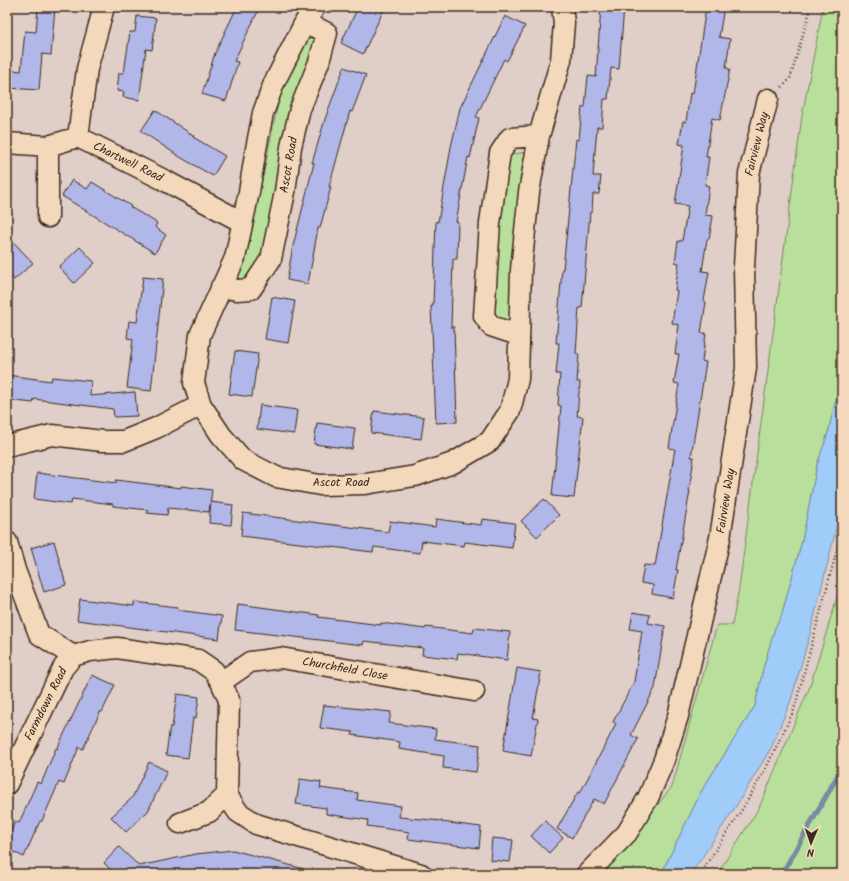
<svg xmlns="http://www.w3.org/2000/svg" width="849" height="881" viewBox="0 0 849 881" font-family="Kalam,sans-serif">
  <style>
    .green { fill: #b8e09c; stroke: #7a855d }
    .water { fill: #a0ccfa; stroke: #788ba2 }
    .lines { fill: none; stroke-linecap: round; stroke-linejoin: round }
    .stream { stroke: #788ba2; stroke-width: 5.5 }
    .building { fill: #b1b8e9; stroke: #3b2a1e }
    .minor-casing { stroke: #3b2a1e; stroke-width: 23 }
    .path { stroke: #3b2a1e; stroke-width: 2.5; stroke-dasharray: 1 3; stroke-linecap: butt }
    .minor { stroke: #f4d8bb; stroke-width: 20 }
    .labels { text-anchor: middle; dominant-baseline: central; stroke-width: 3.5; stroke-linejoin: round; paint-order: stroke }
    .street-label { font-size: 12px; fill: #3b2a1e; stroke: #f4d8bb }
  </style>
  <rect width="100%" height="100%" fill="#e0cec9"/>
  <filter id="ink" filterUnits="userSpaceOnUse"><feTurbulence type="fractalNoise" baseFrequency=".025" numOctaves="2"/><feDisplacementMap in="SourceGraphic" scale="8" xChannelSelector="R" yChannelSelector="G"/><feConvolveMatrix kernelMatrix="1 2 1 2 8 2 1 2 1" color-interpolation-filters="sRGB"/></filter>
  <g filter="url(#ink)">
    <path class="green" d="M823,7H842V374L828,433L817,465L802,541L781,617L775,628L763,669L755,706L702,790L661,874H601L672,787L717,625H732L739,588L802,116Z
      M307,35L318,40L267,248L252,278L236,280L251,233L279,99Z
      M527,152L513,261L509,321L491,316L507,155Z
      M842,581V874H717L759,808L810,686Z"/>
    <path class="water" d="M842,374V505L810,634L791,700L771,748L738,803L691,874H661L702,790L755,706L763,669L775,628L781,617L802,541L817,465L828,433Z"/>
    <g class="lines">
      <path class="stream" d="M782,874L842,768"/>
    </g>
    <path class="building" d="M38,7H55L51,55L42,54L39,90L9,88L11,70L21,71L25,31L36,32Z
      M237,7H260L234,61L238,62L226,101L202,94L215,53Z
      M358,7H385L363,54L341,43Z
      M601,7H624L619,69L611,68L608,99H604L602,127H597L593,176H601L599,194H593L592,212H590L582,308H579L576,354H579L577,382H580L577,416L583,417L574,498L552,496L561,406L558,405L560,374H556L559,343H556L562,269H563L576,139L579,140L582,107H585L588,76L596,77Z
      M706,7H724L719,37L730,39L726,68L730,69L720,120L712,118L706,157H709L705,185L709,186L705,215L713,216L709,239H707L702,271L709,272L704,301L706,302L701,333H706L702,361L706,362L691,457H694L689,491H690L676,570H678L673,598L652,594L653,585L641,583L644,565L655,566L675,449L669,448L679,384L674,383L679,354H675L679,325L672,323L677,291L675,290L679,263L675,262L678,241H682L688,206L675,204L684,145L679,144L683,121L686,122L690,93L693,94Z
      M137,16L156,18L152,50L146,49L139,100L123,97L124,92L117,91L119,73H124L130,32H135Z
      M505,16L525,26L507,61L504,59L476,117L479,118L470,158L468,157L456,222H458L457,259H453L451,327H454L457,422L436,423L431,306H433L436,221L438,222L451,147L460,108Z
      M344,67L366,75L352,112L350,111L329,187H331L320,228H318L308,284L287,280L293,246L314,163H312L325,119Z
      M155,110L194,136L193,137L225,156L213,176L180,157L141,131Z
      M72,180L87,189L92,182L131,206L130,207L157,223L155,227L166,235L155,253L62,196Z
      M7,235L33,263L14,280L7,273Z
      M80,247L95,263L74,283L59,267Z
      M143,277L163,279L151,391L127,388L133,339L127,338L129,321L137,322Z
      M272,297L295,301L288,343L265,339Z
      M235,351L258,354L252,397L229,394Z
      M7,375L51,381L52,377L91,381L90,396L135,392L137,416L114,417L113,409L34,399L33,403L7,400Z
      M260,405L297,410L294,434L257,429Z
      M374,411L424,417L421,439L371,433Z
      M317,423L355,428L352,449L314,444Z
      M37,473L116,483V480L181,488V486L212,490L209,512L168,508L167,515L147,513L148,510L113,506V504L72,499L71,504L34,499Z
      M544,499L559,515L537,537L521,521Z
      M211,502L233,505L231,525L209,523Z
      M243,513L388,532L390,521L435,527L436,519L481,525L482,519L515,523L512,548L465,542L464,546L422,541L420,553L374,547L373,552L241,536Z
      M54,541L66,585L44,592L31,548Z
      M80,599L134,606V602L178,607L177,610L222,616L219,639L77,620Z
      M238,604L319,615L318,617L381,625V623L425,629L426,627L473,633L474,628L510,632L507,660L458,653L457,659L422,655L423,648L364,641L363,645L235,630Z
      M633,612L650,615L648,623L665,626L655,688L631,735L638,739L604,804L594,799L572,838L557,829L578,792L580,793L616,724L613,722L634,682L642,631L630,629Z
      M517,668L541,672L533,718L538,719L531,756L503,751Z
      M92,675L115,685L102,712H100L83,749L79,747L64,784L59,782L42,821H40L24,857L7,849V841L15,821L19,823L37,782L41,784L56,748L57,749Z
      M177,694L199,697L196,718H193L188,758L166,755L170,726L172,727Z
      M324,705L391,712L389,723L436,729L435,739L480,745L476,772L443,768L444,756L399,749L400,742L352,735L353,732L320,728Z
      M149,762L167,771L148,811L126,832L111,817L132,798Z
      M300,779L321,782L320,788L358,793L357,800L401,806L399,817L442,821L441,822L481,827L479,848L408,839L409,832L367,826L368,820L326,814V808L296,804Z
      M545,821L563,838L549,853L531,836Z
      M492,838L513,840L510,862L490,860Z
      M119,847L139,866L196,854L233,850L304,869L303,874H237L228,872L207,874H115L104,863Z"/>
    <g class="lines">
      <defs>
        <path id="minor" d="M315,7L305,22L274,83L263,113L256,149L249,192L235,258L200,335L194,383L201,405L221,435L243,460L276,477L320,485L365,484L415,476L453,463L490,441L510,411L518,379L521,270L529,192L539,136L561,60L564,23L562,7
          M78,137L87,69L104,7
          M7,143L48,146L78,137L162,179L242,222
          M48,217V146
          M221,287L237,290L251,289L271,259L285,192L291,147L300,109L319,62L327,33L305,22
          M518,335L491,326L484,316L490,223L500,153L510,138L539,136
          M7,446L52,435L102,441H124L156,428L201,405
          M7,542L15,570L39,634L73,656
          M221,682L250,662L281,658L474,691
          M7,784L63,668L73,656L90,651L117,648L198,660L214,671L221,682L229,700L227,795L238,812L256,824L421,874
          M180,823L209,812L227,795
          M587,874L627,833L648,798L664,760L678,716L720,538L746,368L744,267L749,174L768,99"/>
      </defs>
      <use href="#minor" class="minor-casing"/>
      <path class="path" d="M782,87L790,79L811,7
        M700,874L743,808L766,768L794,710L842,531"/>
      <use href="#minor" class="minor"/>
    </g>
  </g>
  <g class="labels">
    <g class="street-label">
      <text transform="translate(757 144) rotate(-76)">Fairview Way</text>
      <text transform="translate(128 162) rotate(26)">Chartwell Road</text>
      <text transform="translate(289 165) rotate(-80)">Ascot Road</text>
      <text x="341" y="482">Ascot Road</text>
      <text transform="translate(726 501) rotate(-81)">Fairview Way</text>
      <text transform="translate(345 669) rotate(10)">Churchfield Close</text>
      <text transform="translate(46 704) rotate(-63)">Farmdown Road</text>
    </g>
  </g>
  <rect width="849" height="881" fill="none" stroke="#f4d8bb" stroke-width="24"/>
  <rect x="12" y="12" width="825" height="857" fill="none" stroke="#3b2a1e" stroke-width="1.5" filter="url(#ink)"/>
  <g transform="translate(811 843) rotate(182)" stroke="#f4d8bb" stroke-width="3" paint-order="stroke">
  <path d="M0-3L7 15L0 10L-7 15Z" fill="#3b2a1e"/>
  <text y="-6" font-size="11" font-weight="bold" text-anchor="middle" fill="#3b2a1e">N</text>
  </g>
</svg>
